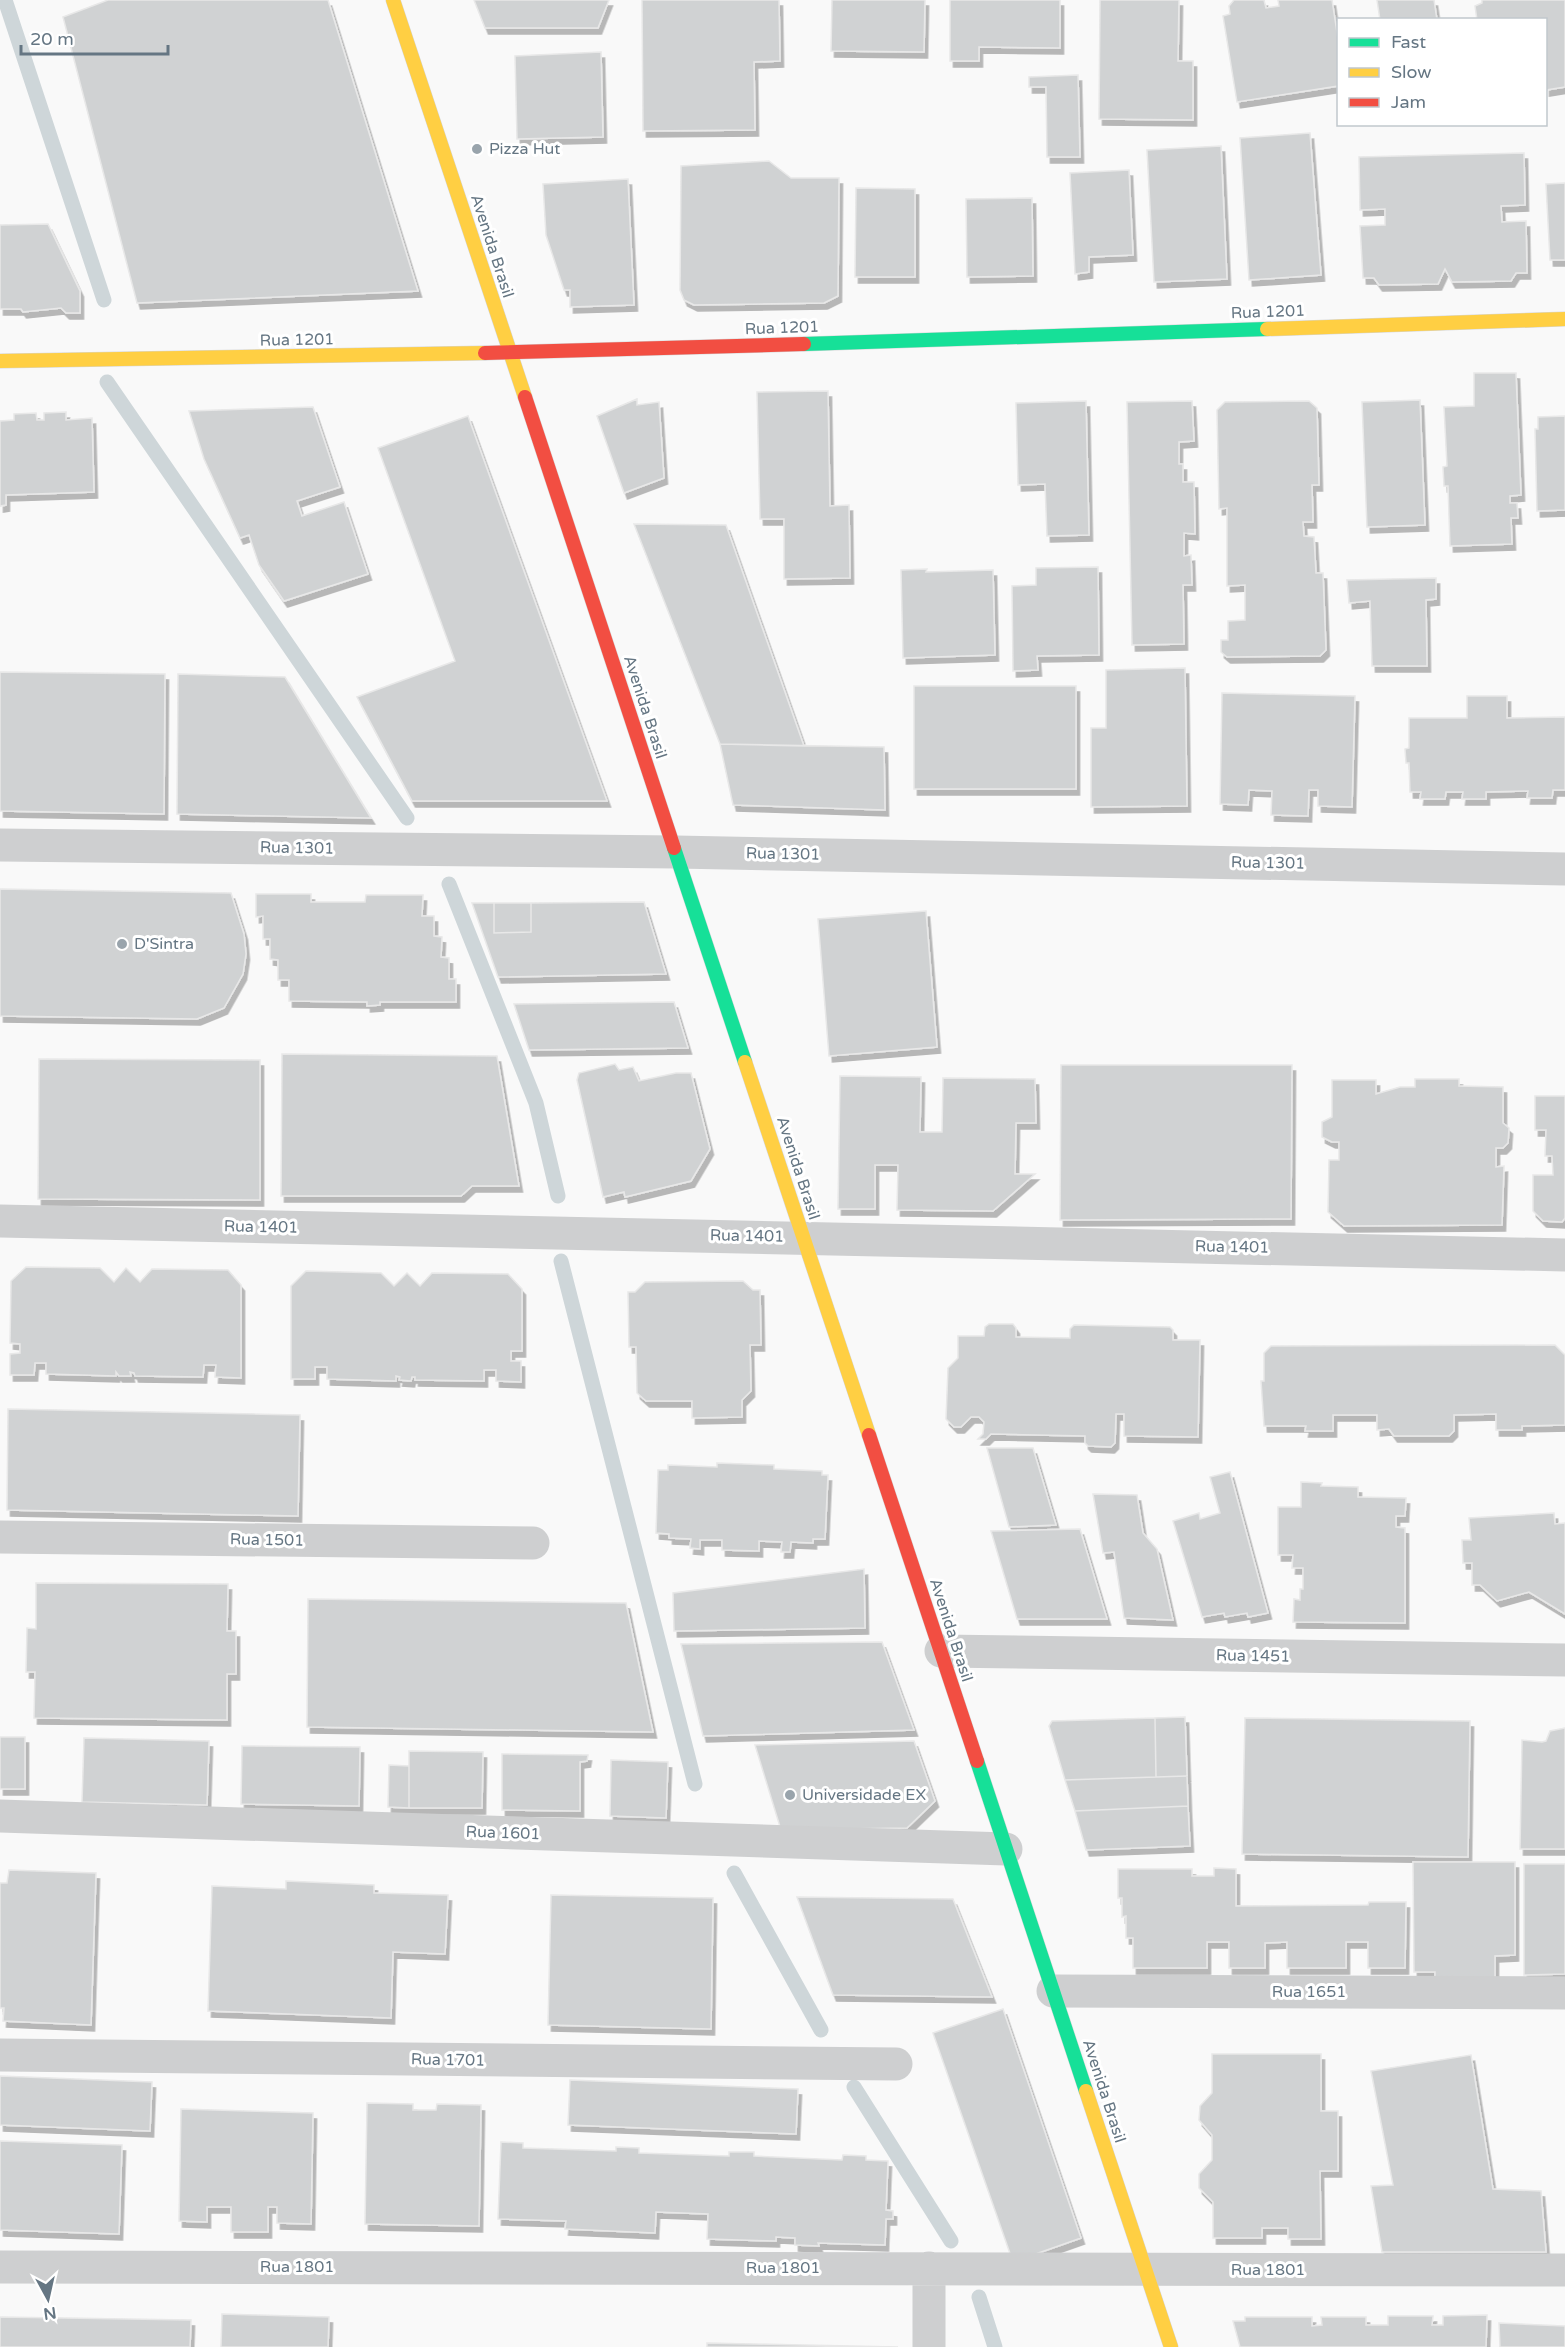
<svg xmlns="http://www.w3.org/2000/svg" width="1565" height="2347" viewBox="0 0 1565 2347" font-family="'Varela Round',sans-serif">
  <style>
    .lines { fill: none; stroke-linecap: round; stroke-linejoin: round }
    .stream { stroke: #ced6d9; stroke-width: 15 }
    .building { fill: #d0d2d3; stroke: #e8e8e8; stroke-width: 1.5; filter: url(#shadow) }
    .fast-casing { stroke: #d5d6d7; stroke-width: 15 }
    .slow-casing { stroke: #d5d6d7; stroke-width: 15 }
    .jam-casing { stroke: #d5d6d7; stroke-width: 15 }
    .street { stroke: #cecfd0; stroke-width: 33 }
    .fast { stroke: #16e098; stroke-width: 14 }
    .slow { stroke: #ffcf43; stroke-width: 14 }
    .jam { stroke: #f24e42; stroke-width: 14 }
    .poi-dot { fill: #99a4ac; stroke: #fff; stroke-width: 2 }
    .labels { text-anchor: middle; dominant-baseline: central; stroke-width: 6; stroke-linejoin: round; paint-order: stroke }
    .poi-label { font-size: 16px; fill: #657683; stroke: #fff; text-anchor: start }
    .street-label { font-size: 16px; fill: #657683; stroke: #fff }
  </style>
  <defs>
    <filter id="shadow"><feDropShadow dx="3.5" dy="6" stdDeviation="0" flood-color="#0004"/></filter>
  </defs>
  <rect width="100%" height="100%" fill="#f9f9f9"/>
  <g class="lines">
    <path class="stream" d="M5,0L104,300
      M107,382L407,818
      M449,884L536,1103L558,1196
      M561,1261L695,1784
      M734,1873L821,2030
      M854,2087L951,2241
      M979,2297L995,2347"/>
  </g>
  <path class="building" d="M108,0H328L418,291L137,303L63,17Z
    M474,0H609L598,28H485Z
    M642,0H779L780,61L754,62L755,130L643,131Z
    M832,0H925L924,52L831,51Z
    M950,0H1060V48L979,47V61H950Z
    M1100,0H1179L1178,61H1193V120L1099,119Z
    M1234,0H1264L1266,8L1279,6L1278,0H1332L1338,39V86L1237,102L1223,16L1230,14L1229,6Z
    M1377,0H1434L1437,20H1380Z
    M1482,0H1565V87L1546,90V20H1477L1475,6L1482,3Z
    M601,52L603,137L517,139L515,56Z
    M1078,75L1080,157H1047L1046,87H1029V77Z
    M1310,133L1321,275L1249,280L1240,138Z
    M1221,146L1227,279L1154,282L1147,150Z
    M1524,153L1525,205L1501,206L1502,222L1526,221L1527,273H1516L1511,281L1452,282L1445,269L1438,284L1379,285L1374,278H1363L1360,226L1385,225V209L1360,210L1359,157Z
    M769,161L791,178H839L838,296L824,303L694,305L684,300L680,290L681,166Z
    M1129,170L1133,255L1089,257V272L1075,274L1070,173Z
    M628,179L634,305L570,307V290H564L546,235L543,184Z
    M1565,183V260H1550L1546,184Z
    M856,188L915,189V277H855Z
    M1032,198L1033,276L967,277L966,199Z
    M48,224L80,291V313H66L61,308L23,312L21,309H0V225Z
    M1474,373H1516L1521,495L1510,496V503H1517L1518,518H1511L1512,544L1450,546L1448,486H1444L1443,467L1447,466L1444,407L1474,406Z
    M828,391L830,506L849,505L850,578L784,579V519H760L757,392Z
    M637,399V405L659,402L664,478L624,493L597,416Z
    M1420,400L1425,525L1367,527L1362,402Z
    M1086,401L1089,535L1047,536L1045,484L1018,485L1016,403Z
    M1192,401L1194,441L1179,442V464H1183V482H1194L1195,534L1184,533V556L1191,555L1192,585H1183L1184,644L1132,645L1127,402Z
    M1309,401L1317,408L1319,485H1312L1313,522H1303L1304,536L1314,537L1316,573H1323L1326,650L1320,656L1227,657L1221,652V640H1228V621L1245,620V585L1227,586V508L1219,509L1217,410L1225,402Z
    M313,407L340,487L297,501L302,516L344,502L368,574L284,601L259,565L249,535L240,538L204,459L189,411Z
    M66,412V420L92,418L94,492L6,495V505L0,506V421L14,420V414L36,413L37,420H44V413Z
    M468,416L607,801H412L357,697L455,661L378,448Z
    M1565,416V510L1537,511L1535,429H1538V417Z
    M634,524L726,525L804,746L720,744Z
    M1098,567L1099,655L1037,656L1038,670L1013,671L1012,586L1036,585V568Z
    M927,569L926,572L993,570L995,655L903,658L901,570Z
    M1436,578V599L1426,600L1427,666H1372L1370,601L1349,603L1347,580Z
    M1185,668L1187,806L1091,807V728H1106V670Z
    M0,672L165,674L164,814L0,811Z
    M178,674L285,677L371,818L177,814Z
    M914,686H1076V789H914Z
    M1222,693L1355,696L1352,807L1318,806V790H1309L1308,816L1271,815L1272,791L1249,790L1248,805L1220,804Z
    M1467,696H1507V718L1565,717V790H1553L1552,798H1527L1528,791L1486,792V799H1462L1463,792H1446L1445,799H1420L1421,792H1410L1409,763H1406L1405,749L1409,748V718H1467Z
    M720,744L884,747L885,810L733,805Z
    M0,889L231,893L244,934L246,954L243,974L224,1008L197,1019L0,1016Z
    M256,894H311V902H365L366,895H423L422,916H434V936L442,937L441,957L449,958V979H456V1002H380V1005L367,1006V1002L289,1001V980H278V960L270,959V939H263V916L256,917Z
    M644,902L666,974L498,977L472,903H494V933L531,932V903Z
    M494,903H531V932L494,933Z
    M926,911L937,1047L829,1056L818,919Z
    M674,1002L688,1048L529,1050L514,1004Z
    M282,1054L497,1056L519,1186H472L461,1196H281Z
    M39,1059L260,1060V1200L38,1199Z
    M615,1064L619,1070L633,1067L639,1081L676,1073H691L710,1149L691,1181L625,1197L624,1192L603,1197L577,1080L579,1073Z
    M1061,1065H1292L1291,1219L1060,1220Z
    M840,1076L921,1077L920,1132H942L943,1078L1035,1079L1036,1123H1016L1015,1174H1035L993,1211L897,1210L898,1165H875V1209H838Z
    M1415,1079H1459V1086L1503,1087V1123L1509,1128L1508,1143L1503,1148H1496V1167L1504,1166L1502,1225L1344,1226L1328,1212L1329,1160H1339V1142H1332L1322,1137V1122L1332,1117V1080H1376V1094L1400,1087H1415Z
    M1535,1096H1565V1218L1562,1222L1543,1221L1533,1211V1175H1553L1552,1156H1545L1546,1130H1535Z
    M26,1267L100,1268L114,1282L126,1268L140,1282L152,1269L228,1270L241,1285V1378L215,1377L216,1365H204L203,1377L135,1376L134,1373L130,1372L131,1376H119L116,1372V1376L46,1374V1363H35L34,1375H10V1354L20,1353V1344L10,1343L11,1281Z
    M306,1271L381,1273L394,1286L407,1273L420,1286L432,1273L508,1274L522,1289V1351H511V1361H521V1382L496,1381V1370H484V1381L415,1380V1377H412L411,1381L399,1380L400,1377L396,1376V1381L327,1379V1367H315V1379H291V1286Z
    M743,1281L753,1290H760L761,1345H750L751,1391L742,1400V1417L692,1418V1401H646L637,1393L636,1347H629L628,1292H635L645,1282Z
    M989,1324H1013L1016,1328V1337L1070,1338V1329L1074,1325L1170,1327L1173,1330V1340H1200L1198,1437L1124,1436V1414H1116L1115,1443L1111,1447L1088,1446L1085,1443V1436L991,1434L986,1439H978L983,1434L984,1422L979,1417H971L961,1427H954L946,1419L948,1368L958,1358V1336H984L985,1327Z
    M1555,1345L1565,1355V1425L1522,1426V1430H1496V1414L1454,1415V1431L1449,1436H1394L1389,1429L1377,1430V1415H1333V1431H1305L1306,1426H1264L1261,1381H1264V1353L1271,1346Z
    M8,1409L300,1415L298,1516L7,1510Z
    M987,1448H1033L1056,1525L1009,1527Z
    M717,1463L774,1465V1469L822,1471V1475H828L825,1539H813V1543L791,1542L790,1552H781L782,1542L759,1541V1551L722,1550V1540H700V1549L690,1548L691,1539L669,1538V1534L656,1533L658,1470H668V1465L717,1467Z
    M1230,1472L1268,1613L1248,1617L1247,1613L1225,1617L1224,1613L1202,1617L1173,1521L1199,1513L1200,1519L1220,1513L1210,1477Z
    M1301,1482L1322,1483L1321,1486L1358,1487V1497L1406,1498L1405,1516H1396V1527L1405,1528V1623L1293,1622L1294,1599L1300,1600V1589H1303V1568H1292L1293,1555H1278V1507H1301Z
    M1093,1494L1137,1495L1143,1533L1157,1549L1173,1620L1124,1618L1114,1552L1103,1553Z
    M1554,1513L1555,1524L1565,1523V1614L1529,1592L1497,1601L1480,1585H1472V1563H1463L1462,1540H1471L1469,1518Z
    M1080,1529L1107,1619H1017L991,1531Z
    M864,1569L865,1628L674,1631L673,1593Z
    M36,1583L228,1584L227,1631H236V1674H227V1720L34,1718L35,1672H26L27,1628L36,1629Z
    M308,1599L626,1603L653,1732L307,1727Z
    M882,1642L914,1730L703,1736L681,1644Z
    M1185,1717L1187,1776L1156,1777L1155,1718Z
    M1155,1718L1156,1777L1065,1780L1049,1726L1052,1721Z
    M1245,1718L1470,1721L1468,1857L1242,1854Z
    M1565,1728V1849H1520L1522,1740L1542,1742L1546,1741L1550,1731Z
    M0,1737H25V1789H0Z
    M84,1738L209,1741L207,1805L82,1802Z
    M914,1741L935,1801L907,1828L781,1830L755,1745Z
    M242,1746L360,1747L359,1806L241,1804Z
    M409,1751L483,1752L482,1808H409Z
    M502,1754L588,1755L587,1761L580,1762V1811L502,1810Z
    M611,1760L668,1762L666,1818L610,1816Z
    M389,1765L409,1766V1808L388,1807Z
    M1187,1776L1188,1806L1075,1811L1065,1780Z
    M1188,1806L1190,1846L1086,1850L1075,1811Z
    M1413,1862H1515V1955L1495,1956V1978H1435V1972H1414Z
    M1524,1864H1565V1974L1524,1975Z
    M1214,1868L1236,1869V1906L1368,1905L1369,1902H1406L1405,1968H1368V1942H1346V1968H1287V1942L1265,1943V1968H1229V1942H1207V1968H1133V1938H1126V1916L1122,1917V1898H1118V1869H1192V1876H1214Z
    M9,1870L96,1873L91,2025L3,2021L4,2008H0V1883H7Z
    M286,1881L374,1885V1893L448,1895L445,1954L393,1952L391,2018L208,2011L212,1886L286,1889Z
    M551,1895L713,1898L711,2029L548,2025Z
    M797,1897L953,1899L992,1997L833,1995Z
    M1003,2009L1081,2238L1013,2262L933,2033Z
    M1212,2054H1321V2111H1338V2171H1320L1321,2239H1288V2228H1262V2238H1213V2202L1199,2188V2174L1212,2160V2135L1199,2120L1200,2106L1212,2093Z
    M1471,2055L1493,2189L1541,2191L1546,2252H1382L1371,2186L1393,2185L1371,2071Z
    M0,2076L152,2082L150,2131L0,2125Z
    M570,2080L798,2089L796,2134L568,2125Z
    M367,2103L413,2104V2110H436L437,2104L481,2105L479,2226L365,2224Z
    M181,2109L313,2113L311,2224L277,2223V2207H268V2232H231V2207H207V2222L179,2221Z
    M0,2141L122,2145L119,2234L0,2230Z
    M501,2142L523,2143V2148L616,2151V2147L639,2148V2153L729,2156V2152H754V2156L842,2160L843,2155L866,2156V2160L888,2161L886,2210L893,2211V2219H886L885,2245L818,2243L819,2246L795,2245V2238L776,2237V2241L707,2239L708,2214L656,2212L655,2233L565,2229L566,2221L498,2219Z
    M222,2314L329,2317L328,2347H221Z
    M1487,2315L1486,2347H1240L1233,2321H1245V2317H1312V2326L1322,2325L1321,2317H1366V2325H1388V2316H1433L1432,2325H1443V2316Z
    M0,2317L191,2320L190,2347H0Z
    M1499,2323L1565,2326V2347H1500Z
    M707,2343L898,2347H707Z"/>
  <g class="lines">
    <defs>
      <path id="fast" d="M804,344L1267,329
        M674,848L745,1062
        M977,1761L1086,2091"/>
      <path id="slow" d="M393,0L525,397
        M1267,329L1565,319
        M0,361L485,353
        M745,1062L869,1435
        M1086,2091L1171,2347"/>
      <path id="jam" d="M485,353L804,344
        M525,397L674,848
        M869,1435L977,1761"/>
    </defs>
    <use href="#fast" class="fast-casing"/>
    <use href="#slow" class="slow-casing"/>
    <use href="#jam" class="jam-casing"/>
    <path class="street" d="M0,845L676,852L1565,869
      M0,1221L1565,1255
      M0,1537L533,1543
      M941,1651L1565,1660
      M0,1816L1006,1849
      M1053,1991L1565,1993
      M0,2055L896,2064
      M0,2267L1565,2270
      M929,2347V2268"/>
    <use href="#fast" class="fast"/>
    <use href="#slow" class="slow"/>
    <use href="#jam" class="jam"/>
  </g>
  <g class="poi-dot">
    <circle cx="477" cy="149" r="6"/>
    <circle cx="122" cy="944" r="6"/>
    <circle cx="790" cy="1795" r="6"/>
  </g>
  <g class="labels">
    <g class="poi-label">
      <text x="489" y="149">Pizza Hut</text>
      <text x="134" y="944">D'Sintra</text>
      <text x="802" y="1795">Universidade EX</text>
    </g>
    <g class="street-label">
      <text transform="translate(492 246) rotate(72)">Avenida Brasil</text>
      <text transform="translate(1268 312) rotate(-2)">Rua 1201</text>
      <text transform="translate(782 328) rotate(-2)">Rua 1201</text>
      <text transform="translate(297 340) rotate(-1)">Rua 1201</text>
      <text transform="translate(645 707) rotate(72)">Avenida Brasil</text>
      <text transform="translate(297 848) rotate(1)">Rua 1301</text>
      <text transform="translate(783 854) rotate(1)">Rua 1301</text>
      <text transform="translate(1268 863) rotate(1)">Rua 1301</text>
      <text transform="translate(798 1168) rotate(72)">Avenida Brasil</text>
      <text transform="translate(261 1227) rotate(1)">Rua 1401</text>
      <text transform="translate(747 1236) rotate(1)">Rua 1401</text>
      <text transform="translate(1232 1247) rotate(1)">Rua 1401</text>
      <text transform="translate(267 1540) rotate(1)">Rua 1501</text>
      <text transform="translate(951 1630) rotate(72)">Avenida Brasil</text>
      <text transform="translate(1253 1656) rotate(1)">Rua 1451</text>
      <text transform="translate(503 1833) rotate(2)">Rua 1601</text>
      <text x="1309" y="1992">Rua 1651</text>
      <text transform="translate(448 2060) rotate(1)">Rua 1701</text>
      <text transform="translate(1104 2091) rotate(72)">Avenida Brasil</text>
      <text x="297" y="2267">Rua 1801</text>
      <text x="783" y="2268">Rua 1801</text>
      <text x="1268" y="2270">Rua 1801</text>
    </g>
  </g>
  <rect x="1337" y="18" width="210" height="108" fill="#ffffff" stroke="#c1c8cd" stroke-width="1.5"/>
  <rect x="1349" y="38" width="30" height="9" fill="#16e098" stroke="#c1c8cd" stroke-width="1.5"/>
  <text x="1391" y="48" font-size="18" fill="#657683">Fast</text>
  <rect x="1349" y="68" width="30" height="9" fill="#ffcf43" stroke="#c1c8cd" stroke-width="1.5"/>
  <text x="1391" y="78" font-size="18" fill="#657683">Slow</text>
  <rect x="1349" y="98" width="30" height="9" fill="#f24e42" stroke="#c1c8cd" stroke-width="1.5"/>
  <text x="1391" y="108" font-size="18" fill="#657683">Jam</text>
  <g transform="translate(48 2299) rotate(172)" stroke="#ffffff" stroke-width="4.5" paint-order="stroke">
  <path d="M0-4.5L10 22L0 15L-10 22Z" fill="#657683"/>
  <text y="-9" font-size="16" font-weight="bold" text-anchor="middle" fill="#657683">N</text>
  </g>
  <path d="M21 45v9h147v-9" fill="none" stroke="#657683" stroke-width="3"/>
  <text x="30" y="45" font-size="18" fill="#657683" stroke="#ffffff" stroke-width="4.5" paint-order="stroke">20 m</text>
</svg>
